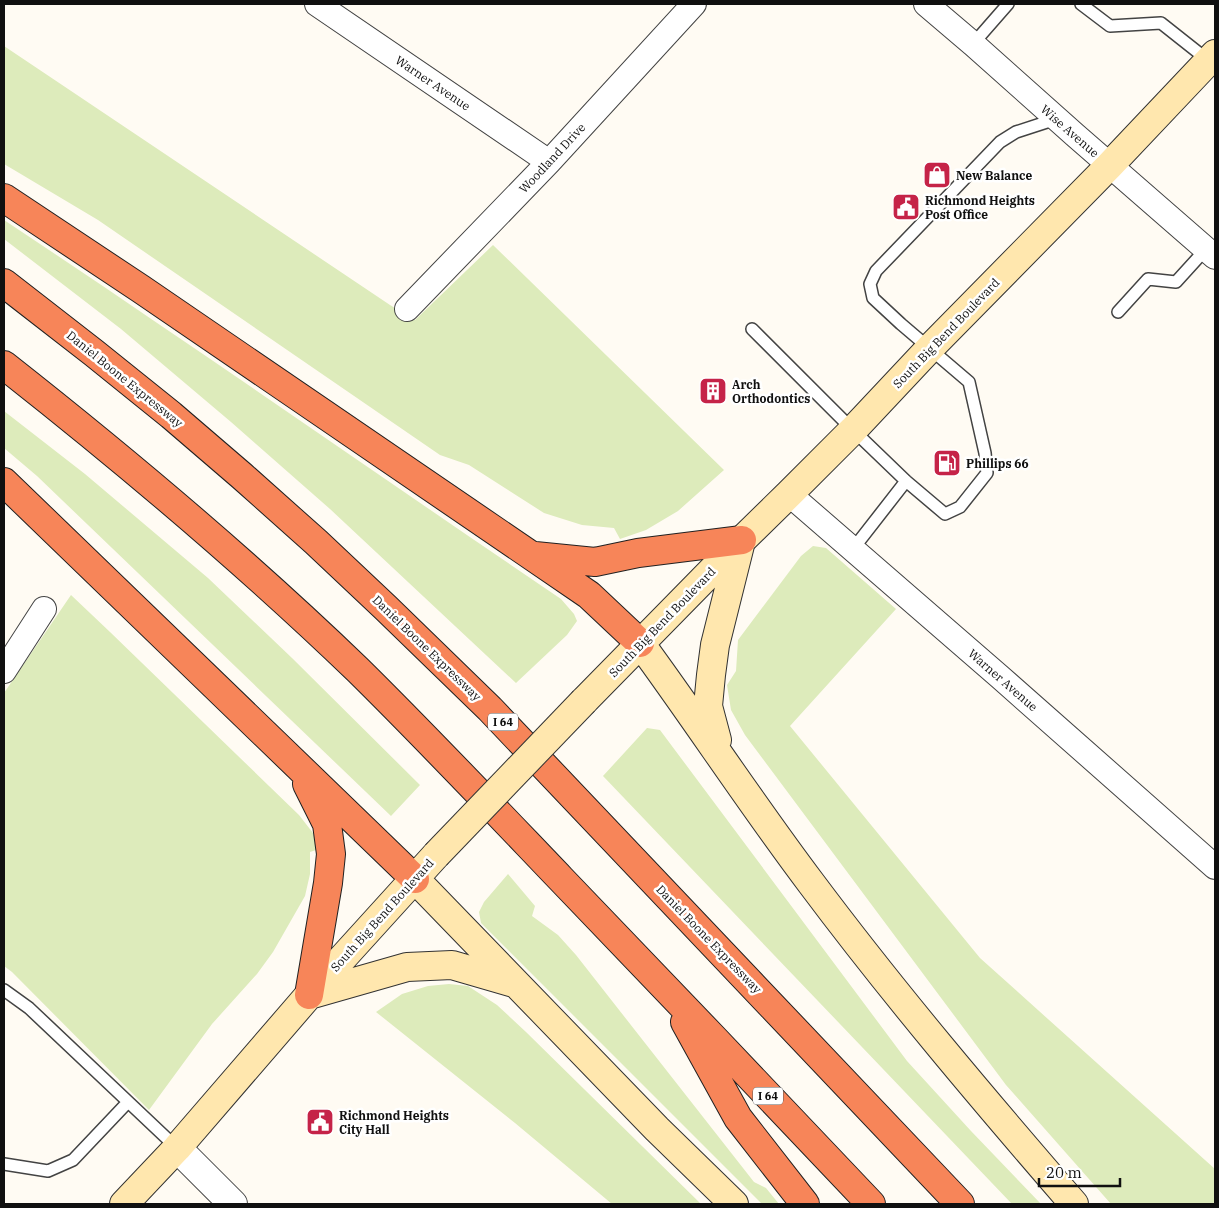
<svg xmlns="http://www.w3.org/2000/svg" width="1219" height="1208" viewBox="0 0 1219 1208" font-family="'IBM Plex Serif',serif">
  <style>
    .green { fill: #ddebbb }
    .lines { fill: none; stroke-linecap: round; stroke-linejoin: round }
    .service-casing { stroke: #434343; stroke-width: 14 }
    .minor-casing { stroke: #434343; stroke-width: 26 }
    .tertiary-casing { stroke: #434343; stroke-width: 30 }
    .secondary-casing { stroke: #323232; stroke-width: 30 }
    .motorway-casing { stroke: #212121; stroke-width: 30 }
    .service { stroke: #fff; stroke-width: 11 }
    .minor { stroke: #fff; stroke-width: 24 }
    .tertiary { stroke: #fff; stroke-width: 28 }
    .secondary { stroke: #ffe7ae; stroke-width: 28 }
    .motorway { stroke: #f78559; stroke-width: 28 }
    .secondary-bridge-casing { stroke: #323232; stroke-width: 30; stroke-linecap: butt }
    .secondary-bridge { stroke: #ffe7ae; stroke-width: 28 }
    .labels { text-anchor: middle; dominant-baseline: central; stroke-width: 5; stroke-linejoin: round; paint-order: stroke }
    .shield { fill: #fff; stroke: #585858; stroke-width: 1 }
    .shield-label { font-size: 11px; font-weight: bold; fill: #101010 }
    .street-label { font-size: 12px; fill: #101010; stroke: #fff }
    .poi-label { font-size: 12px; font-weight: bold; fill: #101010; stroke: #fff; text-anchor: start }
  </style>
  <rect width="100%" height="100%" fill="#fffbf3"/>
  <path class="green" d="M4,46L390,305L415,320L493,245L724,470L678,511L646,530L620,539L614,528L582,525L544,513L469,465L440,455L98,220L4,164Z
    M4,220C191,344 375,473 561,599L574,614L577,621L567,635L516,683L330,509L231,422L121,329L4,239Z
    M4,411L85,474L208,578L292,658L420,785L391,816L37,476L4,448Z
    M813,546L826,548L896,609L790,726L980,958L1215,1169V1204H1111L1006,1085L745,735L731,710L727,685L736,671L738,640L801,556Z
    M71,595L110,632L299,815L313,833L319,849L310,852V874L305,896L273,952L257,974L212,1024L149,1110L12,972L4,966V693Z
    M647,728L660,730L907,1061L971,1131L1041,1204H1012L603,776Z
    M508,874L535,906L532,916L558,935L576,955L754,1182L766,1188L779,1204H762L481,923L479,912L484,902Z
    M449,984L468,986L497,1005L526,1032L701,1204H612L515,1123L376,1012L402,994L428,986Z"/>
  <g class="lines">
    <defs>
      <path id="service" d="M1081,4L1110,26L1161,23L1209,61
        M973,44L1008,4
        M1118,312L1148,279L1176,282L1206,249
        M752,329L853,430L906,481L945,514L960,507L987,473L985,453L969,382L901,324L873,298L870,284L876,271L1000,142L1016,132L1056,119
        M853,549L906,481
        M4,990L29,1008L177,1148
        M4,1164L48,1171L73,1160L128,1102"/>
      <path id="minor" d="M317,4L549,162
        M926,4L973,44L1075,135L1215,257
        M407,309L549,162L694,4
        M789,494L1000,677L1215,867
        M4,671L44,609"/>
      <path id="tertiary" d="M177,1148L233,1204"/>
      <path id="secondary" d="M640,643C698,722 752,805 811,883C894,994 984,1100 1074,1204
        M584,701L742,540L789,494L853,430L930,348L1110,165L1215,54
        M717,740L708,706L711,675L715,645L741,541
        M415,879L657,1129L734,1204
        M309,995L407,967L452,965L514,983
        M124,1204L177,1148L309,995L436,855"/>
      <path id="motorway" d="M4,198L141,289L589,595L640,643
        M4,283L94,353L171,415L242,476L316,542L386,608L490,709L960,1204
        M4,365C126,461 246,562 358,670C427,738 494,809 561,879C665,987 768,1095 871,1204
        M4,482L415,879
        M535,556L595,562L638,553L742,540
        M307,784L327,824L331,854L328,883L309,995
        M685,1022L738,1118L805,1204"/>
    </defs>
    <use href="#service" class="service-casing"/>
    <use href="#minor" class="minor-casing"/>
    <use href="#tertiary" class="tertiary-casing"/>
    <use href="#secondary" class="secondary-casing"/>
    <use href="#motorway" class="motorway-casing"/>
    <use href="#service" class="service"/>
    <use href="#minor" class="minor"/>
    <use href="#tertiary" class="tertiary"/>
    <use href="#secondary" class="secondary"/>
    <use href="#motorway" class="motorway"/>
    <defs>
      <path id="secondary-bridge" d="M436,855L584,701"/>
    </defs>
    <use href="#secondary-bridge" class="secondary-bridge-casing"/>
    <use href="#secondary-bridge" class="secondary-bridge"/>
  </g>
  <defs>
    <symbol id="shop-square" viewBox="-11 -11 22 22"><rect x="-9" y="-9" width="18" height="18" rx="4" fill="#c52348" stroke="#fff"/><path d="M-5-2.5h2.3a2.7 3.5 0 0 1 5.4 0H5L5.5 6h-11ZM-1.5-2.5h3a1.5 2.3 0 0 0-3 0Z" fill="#fff"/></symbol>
    <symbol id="civic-square" viewBox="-11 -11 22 22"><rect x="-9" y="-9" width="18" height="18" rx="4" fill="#c52348" stroke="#fff"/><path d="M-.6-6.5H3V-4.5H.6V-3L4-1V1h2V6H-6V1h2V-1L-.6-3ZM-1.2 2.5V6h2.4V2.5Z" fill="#fff"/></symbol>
    <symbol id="building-square" viewBox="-11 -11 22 22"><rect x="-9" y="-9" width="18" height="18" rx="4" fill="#c52348" stroke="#fff"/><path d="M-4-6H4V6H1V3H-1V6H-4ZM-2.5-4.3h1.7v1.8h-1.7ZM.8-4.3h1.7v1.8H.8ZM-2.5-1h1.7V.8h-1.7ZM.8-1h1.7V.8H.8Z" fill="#fff"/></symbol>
    <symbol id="fuel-square" viewBox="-11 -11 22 22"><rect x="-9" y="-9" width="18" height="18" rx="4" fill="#c52348" stroke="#fff"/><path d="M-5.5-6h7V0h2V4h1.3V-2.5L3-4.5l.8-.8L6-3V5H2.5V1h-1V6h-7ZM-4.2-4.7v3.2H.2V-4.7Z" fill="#fff"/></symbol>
  </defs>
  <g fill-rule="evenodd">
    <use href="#shop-square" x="921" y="159" width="32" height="32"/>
    <use href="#civic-square" x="890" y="191" width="32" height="32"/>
    <use href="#building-square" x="697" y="375" width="32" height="32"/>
    <use href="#fuel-square" x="931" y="447" width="32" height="32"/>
    <use href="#civic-square" x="304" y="1106" width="32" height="32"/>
  </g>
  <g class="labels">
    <g class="shield">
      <rect x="488" y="713.5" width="30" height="17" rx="4"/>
      <rect x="753" y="1087.5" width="30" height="17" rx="4"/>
    </g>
    <g class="shield-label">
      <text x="503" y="722">I 64</text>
      <text x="768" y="1096">I 64</text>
    </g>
    <g class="street-label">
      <text transform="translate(433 83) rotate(34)">Warner Avenue</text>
      <text transform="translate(1070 131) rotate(41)">Wise Avenue</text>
      <text transform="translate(552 158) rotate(-47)">Woodland Drive</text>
      <text transform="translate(946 333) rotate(-46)">South Big Bend Boulevard</text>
      <text transform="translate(125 379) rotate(39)">Daniel Boone Expressway</text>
      <text transform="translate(662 622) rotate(-46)">South Big Bend Boulevard</text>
      <text transform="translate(427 648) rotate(44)">Daniel Boone Expressway</text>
      <text transform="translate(1003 680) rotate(41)">Warner Avenue</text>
      <text transform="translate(382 915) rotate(-48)">South Big Bend Boulevard</text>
      <text transform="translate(709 939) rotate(46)">Daniel Boone Expressway</text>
    </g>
    <g class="poi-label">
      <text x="956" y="175">New Balance</text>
      <text x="925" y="200">Richmond Heights<tspan x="925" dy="14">Post Office</tspan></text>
      <text x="732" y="384">Arch<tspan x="732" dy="14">Orthodontics</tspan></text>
      <text x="966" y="463">Phillips 66</text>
      <text x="339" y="1115">Richmond Heights<tspan x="339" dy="14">City Hall</tspan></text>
    </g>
  </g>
  <rect width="1219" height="1208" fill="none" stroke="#101010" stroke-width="10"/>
  <path d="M1039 1178v8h81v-8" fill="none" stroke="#101010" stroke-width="2.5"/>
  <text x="1046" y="1178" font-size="15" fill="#101010" stroke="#ffffff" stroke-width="4" paint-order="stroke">20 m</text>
</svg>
